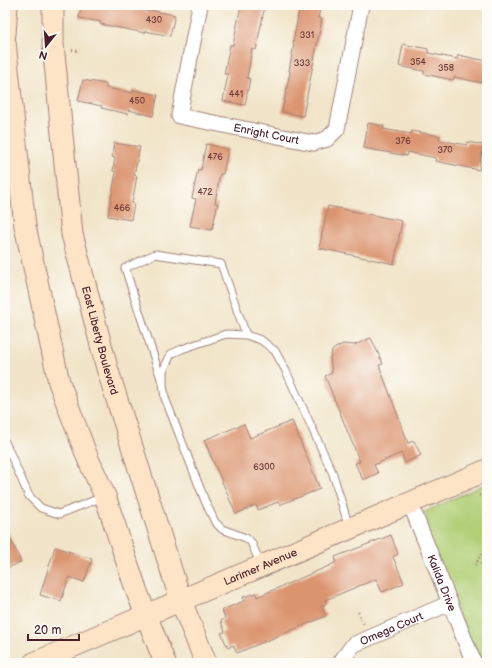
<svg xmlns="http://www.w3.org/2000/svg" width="492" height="668" viewBox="0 0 492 668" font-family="'Balsamiq Sans',sans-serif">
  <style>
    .green { fill: #b0cf76; stroke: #7d7750 }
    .building { fill: #db9470 }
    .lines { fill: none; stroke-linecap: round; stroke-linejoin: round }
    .lane-casing { stroke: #9e827a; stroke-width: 9 }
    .street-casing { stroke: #9e827a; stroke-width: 17 }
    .secondary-casing { stroke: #9e827a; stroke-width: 23 }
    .path { stroke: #9e827a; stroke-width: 2.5; stroke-dasharray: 1 3; stroke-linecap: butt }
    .lane { stroke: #fff; stroke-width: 7 }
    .street { stroke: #fff; stroke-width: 15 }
    .secondary { stroke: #fee4c6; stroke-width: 21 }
    .labels { text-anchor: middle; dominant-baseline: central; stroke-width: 3; stroke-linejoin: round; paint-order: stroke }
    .number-label { font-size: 9px; fill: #6e3c3c }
    .street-label { font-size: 11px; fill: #4a1f2b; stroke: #fdfcf7 }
  </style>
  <rect width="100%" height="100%" fill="#fdfcf7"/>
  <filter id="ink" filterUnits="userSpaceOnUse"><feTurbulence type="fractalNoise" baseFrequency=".025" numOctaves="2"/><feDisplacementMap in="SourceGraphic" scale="8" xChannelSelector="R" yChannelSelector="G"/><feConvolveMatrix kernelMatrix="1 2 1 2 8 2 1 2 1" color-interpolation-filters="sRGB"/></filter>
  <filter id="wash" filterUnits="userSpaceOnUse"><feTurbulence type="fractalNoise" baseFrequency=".012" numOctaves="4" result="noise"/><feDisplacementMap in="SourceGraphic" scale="16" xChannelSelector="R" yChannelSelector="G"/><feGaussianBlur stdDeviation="0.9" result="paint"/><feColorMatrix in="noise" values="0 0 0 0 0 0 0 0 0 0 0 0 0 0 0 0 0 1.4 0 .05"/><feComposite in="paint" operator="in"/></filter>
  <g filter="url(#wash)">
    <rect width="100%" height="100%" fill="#f1e4c8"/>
    <path class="green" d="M487,483V663H480L416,516Z"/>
    <g id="blocks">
      <path class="building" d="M81,5H115L149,12V10L175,15L170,36L145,31V33L100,24L101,22L79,18Z
        M241,5H265L256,50L252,49L247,78L250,79L245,105L223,101L228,74H224L230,45H233Z
        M300,5H321L318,18L322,19L303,116L282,112L290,72L289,71L294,43H293Z
        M403,44L428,49V53L457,59L458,55L487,61V84L454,77L453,80L424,74V71L399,66Z
        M83,80L106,84V88L133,93V90L158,95L153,116L129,110L128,114L101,108L102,106L78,101Z
        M368,123L384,126L383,129L411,134L412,131L440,136L439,140L467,145V142L483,145L479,170L435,161L436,158L408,152L407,156L364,148Z
        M114,143L140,147L134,175L137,176L132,203L134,204L131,220L108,216L116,172L113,171L115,158L112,157Z
        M206,144L228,149L223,174H220L215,203H218L212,230L190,226L196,199L192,198L198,169L201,170Z
        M328,206L402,221L394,264L319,248Z
        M371,338L383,364L379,365L408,443L414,441L421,455L405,463L401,453L374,465L378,473L363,480L355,463L360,462L325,376L332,373L330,358L332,351L335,348L343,344L354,345Z
        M292,421L320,489L279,505L278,502L258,510L256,505L236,514L204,440L244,424L250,438Z
        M5,526L21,562L5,569Z
        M391,535L398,554L393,557L404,583L382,592L376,579L325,600L326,604L321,606L326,616L237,653L233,645L228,648L221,633L225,632L221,621L225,618L222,610L244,601L243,597L256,593L257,597L331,565L336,562L335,557Z
        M55,547L92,559L84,582L69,577L61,601L40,595Z"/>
    </g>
  </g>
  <g filter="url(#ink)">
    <use href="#blocks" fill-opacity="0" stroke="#9e827a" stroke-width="1"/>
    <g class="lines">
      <defs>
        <path id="lane" d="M161,379L125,268L155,254L221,264L246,335
          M5,442L29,496L41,508L59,514L103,497
          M261,565L251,542L246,538L222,529L215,522L205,501L165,398L163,384V371L171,354L182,349L226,334L246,335L261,340L275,351L286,371L333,474L349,527"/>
        <g id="street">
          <path id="s1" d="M200,5L179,116L313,143L327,139L337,129L361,5"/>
          <path id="s2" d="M410,503L474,663"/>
          <path id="s3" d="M340,663L353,645L450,603"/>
        </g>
        <g id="secondary">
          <path id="s4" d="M53,5V44L72,234L107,368L181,601L206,663"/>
          <path d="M5,34L7,5"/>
          <path d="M5,42L25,226L59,382L88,459L105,496L137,592L165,663"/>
          <path id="s5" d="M34,663L487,470"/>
        </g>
      </defs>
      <use href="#lane" class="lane-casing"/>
      <use href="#street" class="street-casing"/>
      <use href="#secondary" class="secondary-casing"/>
      <path class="path" d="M72,50L80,51
        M479,495L487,499
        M477,561L487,567
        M475,565L487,544
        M358,612L364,625"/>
      <use href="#lane" class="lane"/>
      <use href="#street" class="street"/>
      <use href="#secondary" class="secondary"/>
    </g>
  </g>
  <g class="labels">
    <g class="number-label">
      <text x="154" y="20">430</text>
      <text x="307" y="35">331</text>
      <text x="418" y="62">354</text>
      <text x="302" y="63">333</text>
      <text x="446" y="68">358</text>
      <text x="236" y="94">441</text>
      <text x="137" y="101">450</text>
      <text x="403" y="141">376</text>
      <text x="445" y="150">370</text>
      <text x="215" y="157">476</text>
      <text x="205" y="192">472</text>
      <text x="122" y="208">466</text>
      <text x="264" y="467">6300</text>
    </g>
    <g class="street-label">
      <text stroke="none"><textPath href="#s1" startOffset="202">Enright Court</textPath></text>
      <text stroke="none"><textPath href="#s4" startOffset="340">East Liberty Boulevard</textPath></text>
      <text stroke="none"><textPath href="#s5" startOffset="246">Larimer Avenue</textPath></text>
      <text stroke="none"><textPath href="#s2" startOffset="86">Kalida Drive</textPath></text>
      <text stroke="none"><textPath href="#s3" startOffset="64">Omega Court</textPath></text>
    </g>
  </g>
  <rect width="492" height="668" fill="none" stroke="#fdfcf7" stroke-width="20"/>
  <g transform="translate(46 46) rotate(197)" stroke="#fdfcf7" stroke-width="3" paint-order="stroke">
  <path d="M0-3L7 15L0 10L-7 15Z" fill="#4a1f2b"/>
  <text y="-6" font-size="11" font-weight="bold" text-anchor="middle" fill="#4a1f2b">N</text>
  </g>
  <path d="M28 634v6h51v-6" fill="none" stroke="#4a1f2b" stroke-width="2"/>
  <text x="34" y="634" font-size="12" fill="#4a1f2b" stroke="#fdfcf7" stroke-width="3" paint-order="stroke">20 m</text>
</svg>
